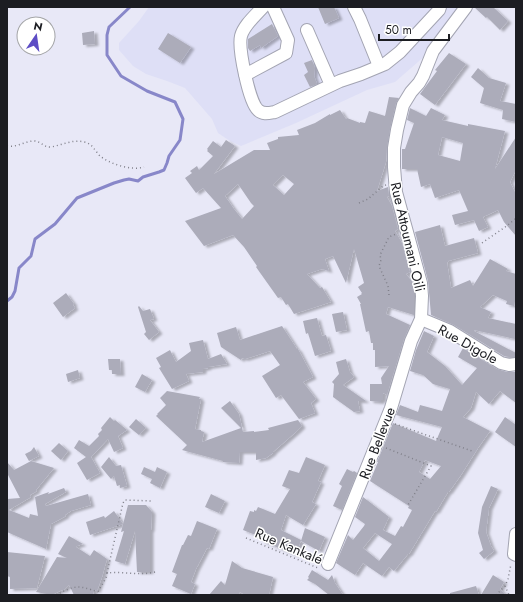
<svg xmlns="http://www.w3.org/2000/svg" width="523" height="602" viewBox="0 0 523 602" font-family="Jost,sans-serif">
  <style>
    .built { fill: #dedff6 }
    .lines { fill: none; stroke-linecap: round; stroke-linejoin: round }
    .stream { stroke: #8887c9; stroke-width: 3 }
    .building { fill: #acacba; fill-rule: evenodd; filter: url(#shadow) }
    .minor-casing { stroke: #a3a4b2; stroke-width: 14 }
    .path { stroke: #80808a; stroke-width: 1.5; stroke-dasharray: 1 3; stroke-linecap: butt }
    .minor { stroke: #fff; stroke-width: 12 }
    .labels { text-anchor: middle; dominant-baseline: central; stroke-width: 3; stroke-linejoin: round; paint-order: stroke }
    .street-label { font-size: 14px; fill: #1c1d22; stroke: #fff }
  </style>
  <defs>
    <filter id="shadow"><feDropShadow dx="3.5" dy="2" stdDeviation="1" flood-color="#0004"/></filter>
  </defs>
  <rect width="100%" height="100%" fill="#e8e8f7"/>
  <path class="built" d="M149,7H459L426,55L395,82L367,90L296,123L241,146L230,141L218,133L212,119L185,88L167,81L146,74L133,66L119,50V43L139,21Z"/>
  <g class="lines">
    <path class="stream" d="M7,301L12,297L15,291L19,268L31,256L35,239L55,224L77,198L114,183L124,180L129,179L138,181L143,177L159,172L164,170L167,163L169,156L180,140L183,119L175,102L147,91L121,76L107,55V35L109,27L130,7"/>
  </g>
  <path class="building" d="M318,7H334L339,18L325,24Z
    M474,7H493L508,21L500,30L487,17L486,18Z
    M272,24L278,36L261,48L260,45L250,51L248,48V39Z
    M94,31L95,44L83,45L82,33Z
    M168,33L191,47L180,63L158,49Z
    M449,53L466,64L435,105L420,94L437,71L435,70Z
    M312,60L315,68L314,76L317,84L310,87L304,75L308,72L304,63Z
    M478,68L489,78L506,83L500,101L516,104V122L502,119L503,110L480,103L484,88L471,77Z
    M389,97L399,98L396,103L390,129L387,147L386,162L377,191L388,187L389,196L387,197L392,206L398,229L395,231L402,243L410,272L406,274L414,284V315L388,307L386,314L410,325L404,339L387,395L383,393V400H381V402L370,401V384H382L381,378L389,366L375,367V350H373V343H371L369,331L366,332L360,304H361L357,297L362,294L361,293H362L358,287L364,283L354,249L346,283L333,256L325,259L329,271L322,269L307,274L320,288L322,287L331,302L294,314L288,304L286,305L281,297L278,298L256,267L257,266L244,247L233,235L204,246L185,221L221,208L203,188L196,193L185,178L192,173L190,171L197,166L199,170L213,156L207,151L208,150L207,149L213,141L221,147L226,140L235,146L214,174L254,150H270L267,143L278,139V137L299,135L297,130L315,123L330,114V115L340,110L346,119L347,118L360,123V122L365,123L369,111L385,116ZM283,175L294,184L284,195L273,185ZM238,184L251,203L254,206L242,219L234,209L225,196Z
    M410,108L426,116L431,108L445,115L442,120L468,126V124L505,131L495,169L516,137V170L510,182L516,194V236L504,222L498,210L483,217L488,227L479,231L474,220L455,225L452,215L468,211L459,190L435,198L430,184L421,187L417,169H402V149H405L414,123L407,120ZM442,137L463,143L460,161L438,155Z
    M440,225L445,246L474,238L478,253L448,261L449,262H447L451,288L470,280L473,286L490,259L508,269L506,271L516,274V297L514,306L506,304L507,301L493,295L480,307L491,312L488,318L516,324V334L515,339L474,330V331L516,353V357H509L504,356L454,325L431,315L428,281L415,232Z
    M66,293L74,304L73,305L75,308L63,317L53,303Z
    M139,306L143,311L150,309L154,319L150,320L159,332L149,340L144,334L146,332L138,307Z
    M343,312L347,330L336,332L332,314Z
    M317,318L322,336L326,335L331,351L315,356L308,333L306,334L303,321Z
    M282,326L297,349H298L313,377L303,382L316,399L311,403L315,413L299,419L281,395L276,398L262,376L280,365L270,351L245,359L242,358L241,360L221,347L217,333L236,327L240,340Z
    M424,331L434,336L427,352L445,366L462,385L477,368L458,357L463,348L497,369L507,372H516V403L500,391L489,404L476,392L471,408L463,417L490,431L478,448L461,475L449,492H448L436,512L435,511L409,554H408L394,571L389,567L382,576L363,563L355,575L336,563L348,535L353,540L364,526L365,524L355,517L363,497L389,517L383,530L395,536L401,526L403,527L412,510L408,508L409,506L370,481L378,462H377L393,423L436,441L442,427L396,415L400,405L418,412L420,405L442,411L450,389L433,384L423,375L410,371L416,350ZM425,460L441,466L430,479L419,472ZM375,533L392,544L379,561L363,548Z
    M203,340L208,359L221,354L227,364L208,367V368L203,369V372L186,374L189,381L172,389L159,368L161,367L156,358L170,350L176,362L191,351L189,343Z
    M108,359H120L121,374H112V370H109Z
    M346,359L350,372L354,377L343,385L366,401H358L360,411L354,412L333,397L334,384L332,382L339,374L336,362Z
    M78,370L80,378L68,382L66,374Z
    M142,374L152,380L145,392L135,387Z
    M167,391L200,397L199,399H201L195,429L201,430V431L204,432L202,442L241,428L221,408L230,401L239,414L243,432L254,431V432L269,430L268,428L298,420L302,426L297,431L273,452V453L266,458L256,460V452H240L239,463L223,462V461L182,450L187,445L156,416L158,414H157L166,405L160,398Z
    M110,417L114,421L115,420L127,430L118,436L123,448L114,452L108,439L91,457L100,473L87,480L77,463L86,457L74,448L79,440L89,446L99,436L98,434L102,430L101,428Z
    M505,417L516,425V447L495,432Z
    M136,419L146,428L139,435L129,427Z
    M59,443L68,451L61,460L51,451Z
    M34,447L39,456L29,461L25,454L31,451Z
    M109,457L116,466L121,465L127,486L120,488V485L117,486L114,476L111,479L101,467Z
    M306,457L325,465L318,481L321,482L312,502L316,504L303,525L286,515L281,530L301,540L296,555L262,541L263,538L243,530L250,511L254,512V510L256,511L258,507L275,514L290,489L282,486L289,470L299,473Z
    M31,461L54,468L36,490L37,491L30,495L31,497L9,510L29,518L30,514L38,516L35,497L49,492L48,494L64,488L66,492L45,504L46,506L88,494L91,505L71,511L65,515L66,516L51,524L46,549L7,532V499L20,498L7,473V462L14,470Z
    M144,467L155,472L157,467L167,472L160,488L150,483L152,479L141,474Z
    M347,469L353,472L354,471L357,473L342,510L333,506L342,486L339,484Z
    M491,486L498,489L489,508L486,532L491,546L494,551L484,559L479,553L483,550L478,533L482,507Z
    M211,494L225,501L219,513L205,507Z
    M128,505H146L152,512L151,530H150V572H137L135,531L125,564L115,561L124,531L121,532Z
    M114,511L123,524L90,535L86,522L104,516L105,518Z
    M197,521L217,529L209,549L207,548L196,569L191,582L195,584L191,594L172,586L177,574L172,572L182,545H183L188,535L191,536Z
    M305,528L325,537L319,551L301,541Z
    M69,536L83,544L77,546L76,547L90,556L94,550L107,559L102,577L97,591L94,590L93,595H74L69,585L63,591L62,590L52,595L36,592L57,557L67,558L58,554Z
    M7,552L45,556L37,588L10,589V577L7,576Z
    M232,561L242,568L273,577L269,595H245L240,592L238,595H209L221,581L225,585Z
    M312,570L328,580L332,575L335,583L343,595H329L315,584L307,580L309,578L308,577Z
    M493,575L504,582L500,589L506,595H481Z
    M476,586L479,595H450V593Z"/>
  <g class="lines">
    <defs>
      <path id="minor" d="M263,7C255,16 244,25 241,36C238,48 249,102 258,110C263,115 269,113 275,112L340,81L361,74L385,64L400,52L439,10L440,7
        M354,7L360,19L379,66
        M307,30L331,85
        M245,75L286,53L288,40L273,7
        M421,319L450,331L501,363L509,365L516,364
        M516,534L514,554L516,555
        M328,564L391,408L411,341L421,319L422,296L421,283L396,192L394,167V148L397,130L403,105L411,92L419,83L423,76L433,51L466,7"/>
    </defs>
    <use href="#minor" class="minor-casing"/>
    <path class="path" d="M7,87H8
      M7,146C16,148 25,141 34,141C41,141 44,148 51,147C62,145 73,139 84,142C92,143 95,151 100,156C110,164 131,171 144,167
      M359,203L368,199L383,186L386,185
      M482,243L508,225L516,218
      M389,295L388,286L379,266L381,260L380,255L389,237L396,234
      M395,424L472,451
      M386,448L431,466L408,505
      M246,538L318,568
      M107,573L123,503L125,500L153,501
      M505,586L509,595
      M56,595C75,585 78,585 98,592
      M96,595L106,578L107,573C123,571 139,576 155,572
      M496,595L505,586L508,579L511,564"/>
    <use href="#minor" class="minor"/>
  </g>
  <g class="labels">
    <g class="street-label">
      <text transform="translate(408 237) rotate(77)">Rue Attoumani Oili</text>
      <text transform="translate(468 344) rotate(29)">Rue Digole</text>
      <text transform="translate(377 443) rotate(-69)">Rue Bellevue</text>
      <text transform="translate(289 546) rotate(23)">Rue Kankalé</text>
    </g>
  </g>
  <rect width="523" height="602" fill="none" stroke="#1c1d22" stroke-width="16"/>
  <g transform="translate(36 36) rotate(13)"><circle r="19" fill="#ffffff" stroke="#a4a5a7"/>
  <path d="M0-3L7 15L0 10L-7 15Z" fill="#5d4dc5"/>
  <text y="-6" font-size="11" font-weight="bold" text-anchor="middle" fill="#1c1d22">N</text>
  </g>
  <path d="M379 34v6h70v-6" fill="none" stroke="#1c1d22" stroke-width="2"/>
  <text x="385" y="34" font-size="12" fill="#1c1d22" stroke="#ffffff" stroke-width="3" paint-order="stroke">50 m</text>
</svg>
